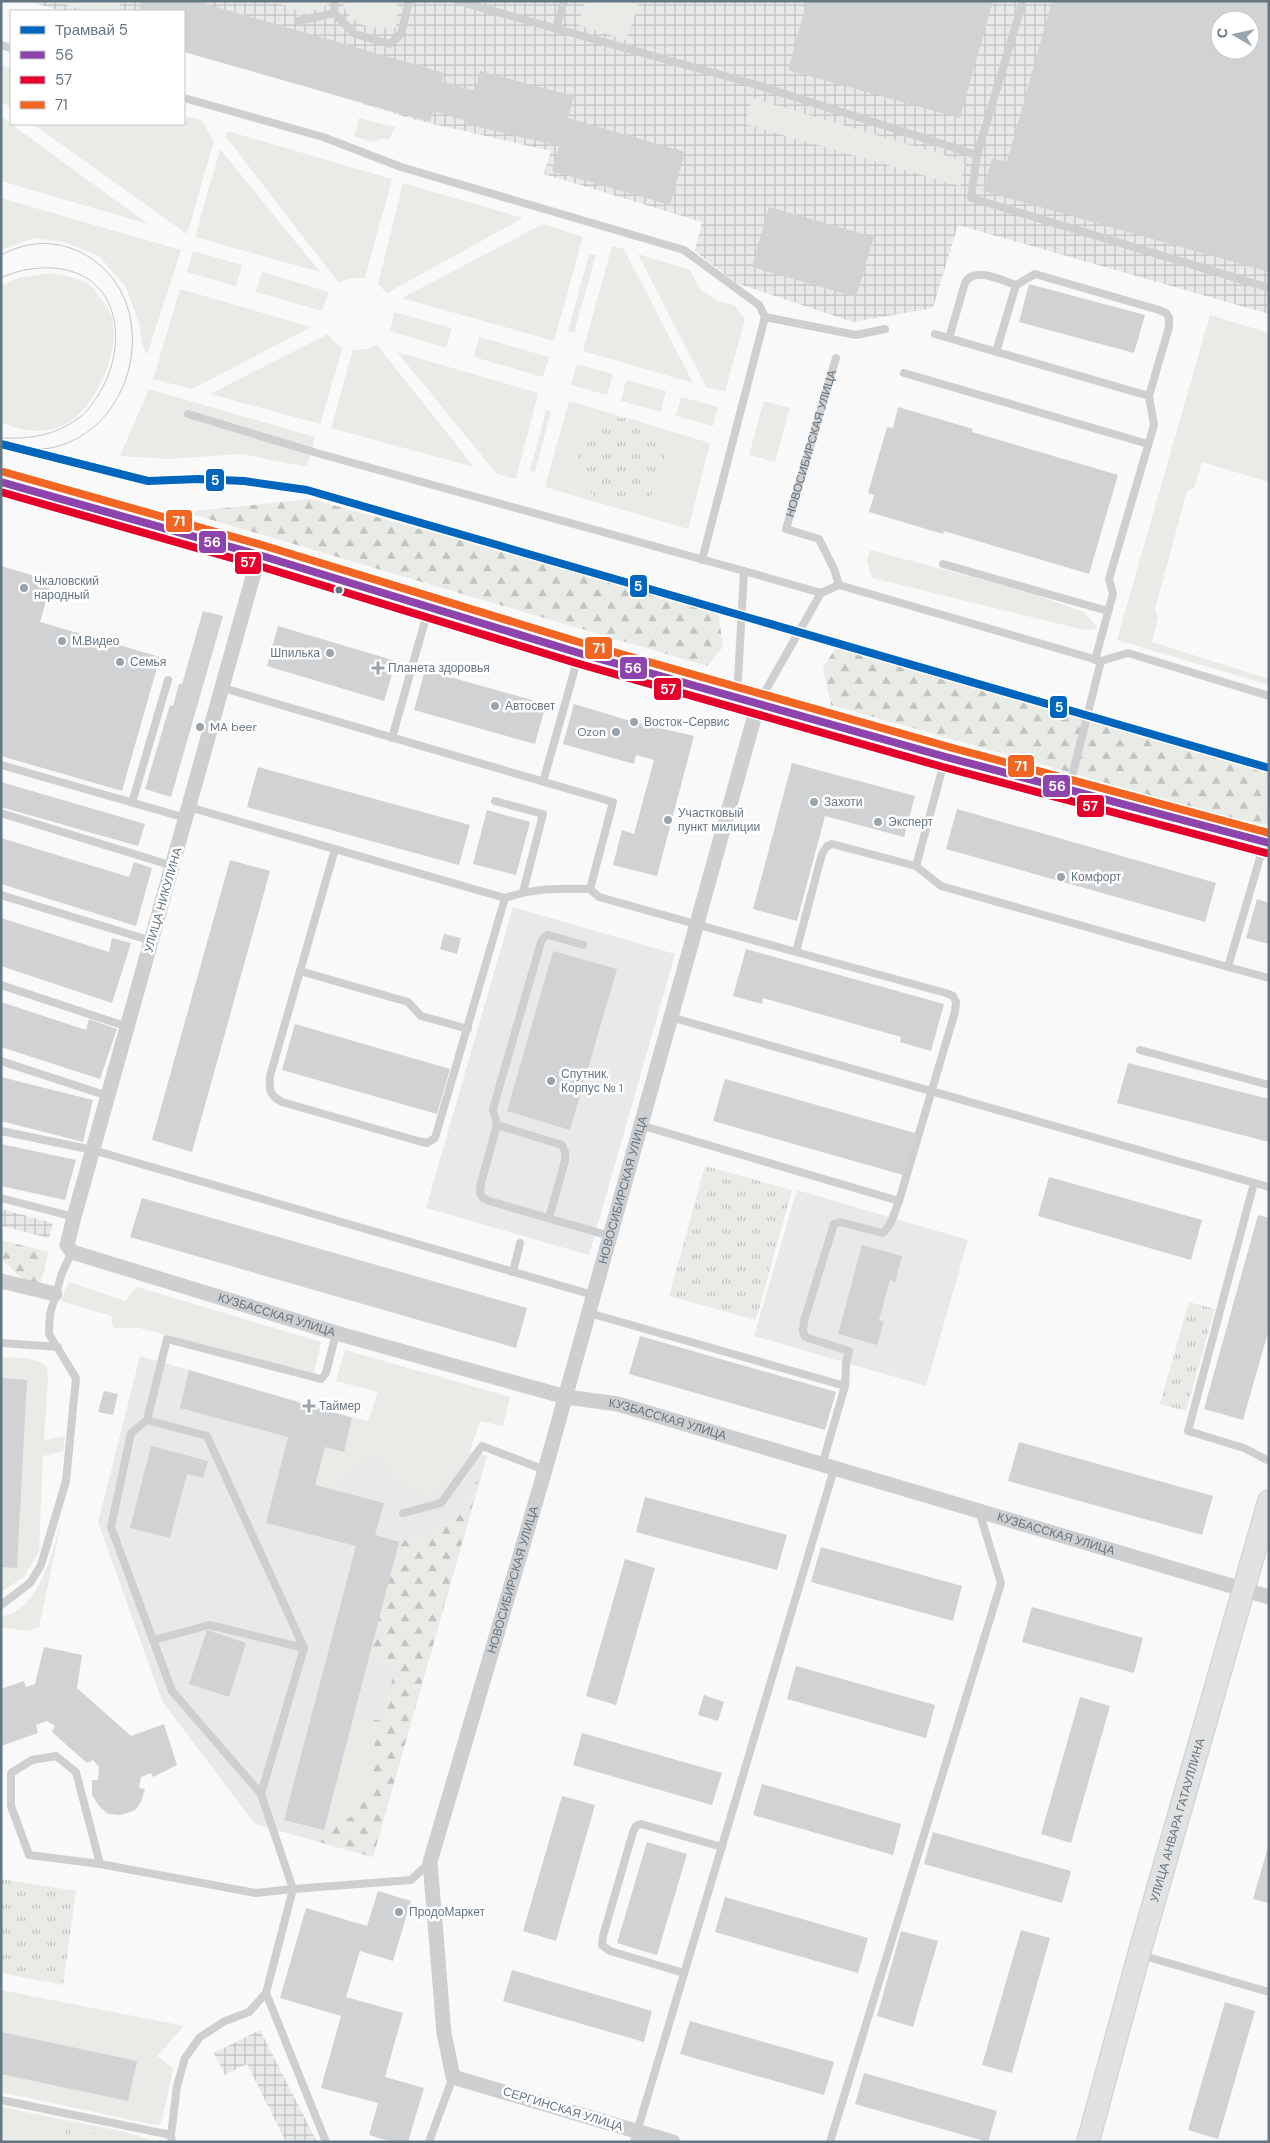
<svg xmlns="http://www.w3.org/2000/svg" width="1270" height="2143" viewBox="0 0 1270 2143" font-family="'DM Sans',sans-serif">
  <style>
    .built { fill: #e8e9e9 }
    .industrial { fill: url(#industrial-grid); fill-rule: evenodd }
    .green { fill: #e8ebe6 }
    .forest { fill: url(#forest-firs) }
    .park { fill: url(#park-tufts) }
    .building { fill: #d0d2d3; fill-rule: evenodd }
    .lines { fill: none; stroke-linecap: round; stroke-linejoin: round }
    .secondary-casing { stroke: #d5d6d7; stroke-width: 24 }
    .lane { stroke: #cecfd0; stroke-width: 8 }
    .street { stroke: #cecfd0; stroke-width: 15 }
    .secondary { stroke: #e1e2e2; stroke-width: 21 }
    .tram { stroke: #c3c5c6; stroke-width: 1 }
    .bus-1-casing { stroke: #fff; stroke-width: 11 }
    .bus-2-casing { stroke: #fff; stroke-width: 11 }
    .bus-3-casing { stroke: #fff; stroke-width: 11 }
    .bus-1 { stroke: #8e44ad; stroke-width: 8 }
    .bus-2 { stroke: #e4002b; stroke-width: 8 }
    .bus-3 { stroke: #f26522; stroke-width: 8 }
    .tram-1-casing { stroke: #fff; stroke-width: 11 }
    .tram-1 { stroke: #0065bd; stroke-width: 8 }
    .poi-dot { fill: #99a4ac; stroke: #fff; stroke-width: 2 }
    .bus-dot { fill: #657683; stroke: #fff; stroke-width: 2 }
    .labels { text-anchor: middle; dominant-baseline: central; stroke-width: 5; stroke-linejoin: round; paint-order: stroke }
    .street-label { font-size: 12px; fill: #657683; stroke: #fff }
    .poi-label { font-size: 12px; fill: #657683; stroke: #fff; text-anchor: start }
    .line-badge { stroke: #fff; stroke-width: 2 }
    .badge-label { font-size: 14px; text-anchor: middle; font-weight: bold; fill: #fff }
  </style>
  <defs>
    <pattern id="industrial-grid" width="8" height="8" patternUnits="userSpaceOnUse" patternTransform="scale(1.25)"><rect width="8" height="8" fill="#e8e9e9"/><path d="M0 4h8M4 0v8" fill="none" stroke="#c0c1c2"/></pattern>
    <pattern id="forest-firs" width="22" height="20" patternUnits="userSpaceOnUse" patternTransform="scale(1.25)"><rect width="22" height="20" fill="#e8ebe6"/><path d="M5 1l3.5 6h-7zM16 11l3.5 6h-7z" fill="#c0c3c0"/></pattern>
    <pattern id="park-tufts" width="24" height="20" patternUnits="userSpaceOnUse" patternTransform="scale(1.25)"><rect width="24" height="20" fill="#e8ebe6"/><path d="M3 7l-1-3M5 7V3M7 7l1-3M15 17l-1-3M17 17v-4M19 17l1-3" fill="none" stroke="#c0c3c0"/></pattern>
  </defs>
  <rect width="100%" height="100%" fill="#f9f9f9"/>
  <path class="built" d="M513,907L675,954L589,1255L426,1208Z
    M797,1190L968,1240L926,1386L754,1336Z
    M140,1356L487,1456L373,1857L255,1824L162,1701L98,1522Z"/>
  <path class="industrial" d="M28,1H1269V314L958,225L933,308L853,322L736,283L695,251L702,222L544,174L551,151L416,120L184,49V11H61ZM1220,20H1250V50H1220Z
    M1,1209L53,1223L49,1238L1,1226Z
    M260,2030L317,2142H286L247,2064L225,2075L214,2053Z"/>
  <path class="green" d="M54,1H121L118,11H88Z
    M270,1H329L328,5L298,16L294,8Z
    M342,1H398L396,27L394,29C371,29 349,26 342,1Z
    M585,1H640L626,40L578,25Z
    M1,66L11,68V108L1,101Z
    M752,98L961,160L965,165L960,186L745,124Z
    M1,116L11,124L148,224L1,181Z
    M184,116L201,120L214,141L187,234L33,124H184Z
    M359,118L395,127L389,140L384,138L372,142L354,136Z
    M227,131L392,179L365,278H351L339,283L226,137Z
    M220,149L320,272L195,237Z
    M403,183L523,218L387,293L378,284Z
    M1,198L181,250L147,355L143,347L139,323L126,287L99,256L64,242L34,238L1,250Z
    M543,224L583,237L554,341L402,298Z
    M612,246L624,249L693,383L583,351Z
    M193,251L242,265L236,286L187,272Z
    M589,254L596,255L574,333L568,331Z
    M638,254L690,270L701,290L718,301L734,305L745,319L725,392L706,387Z
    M262,272L329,292L322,311L256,292Z
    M50,273C64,276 78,277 90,285C94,288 96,293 99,297C103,301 108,307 110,313C124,346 96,409 64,425C43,435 21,431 1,422V286L18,278Z
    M180,289L311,327L192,389L153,379Z
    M394,312L452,328L446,348L390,331Z
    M1210,315L1269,333V482L1202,462L1194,488L1187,491L1155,609L1158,617L1152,642L1269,679V685L1117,640Z
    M328,334L334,342L343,347L320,424L210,394Z
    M479,337L549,357L543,377L474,357Z
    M377,345L474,467L331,428L353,350L367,349Z
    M397,352L538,393L516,479L497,474Z
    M577,364L613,374L607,395L571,385Z
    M626,380L666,391L661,412L621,401Z
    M149,389L315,437L307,467L242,454L168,459L120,456Z
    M681,397L718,407L713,426L676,416Z
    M569,401L710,443L688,529L545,487Z
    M764,401L790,408L775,462L749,455Z
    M546,410L551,412L535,472L530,471Z
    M870,550L1028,592L1084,612L1098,629L1084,630L872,578L867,562Z
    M69,1282L125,1301L137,1287L321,1342L314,1373L139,1328H115L112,1323V1316L61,1301Z
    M345,1350L510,1397L503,1426L480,1421L470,1451L448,1483L426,1500L419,1490L394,1480L386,1459L362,1460L348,1471L331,1490L315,1485L325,1447L344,1452L352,1418L368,1422L378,1392L336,1381Z
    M1,1357C18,1358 34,1356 47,1367L48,1379L44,1440L65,1436L63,1451L43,1456L39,1551L24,1577L1,1592Z
    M61,1524L39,1627L28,1631L1,1627V1617C41,1608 50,1556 61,1524Z
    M354,1715L375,1735L373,1776L357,1814L324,1830Z
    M1,1990L184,2026L157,2056L173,2068L162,2121L159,2125L150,2124L1,2092Z
    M1,2107L121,2131L159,2142H1Z"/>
  <path class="forest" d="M311,499L718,611L723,647L707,666L185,512Z
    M837,646L1269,769V824L1255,825L831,705L823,668Z
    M1,1240L49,1252L40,1285L23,1280L1,1259Z
    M483,1468L373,1857L319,1842L324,1830L357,1814L373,1776L375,1735L354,1715L381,1721L396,1666L369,1658L399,1542L427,1533L459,1516Z"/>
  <path class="park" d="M578 462a44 44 0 1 1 88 0a44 44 0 1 1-88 0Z
    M705,1166L792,1190L756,1320L669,1296Z
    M1189,1302L1215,1309L1186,1411L1160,1404Z
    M1,1879L76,1891L63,1985L1,1973Z
    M67,2127L109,2136L108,2142H64Z"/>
  <path class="building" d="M141,1H196L444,73L442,81L475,91L480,71L574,96L568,118L685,152L670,205L552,171L559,146L466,124L467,121L433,111L430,122L184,52V11H139Z
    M807,1H993L960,118L788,70Z
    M1052,1H1269V272L983,191L992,158L1007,162ZM1220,20H1250V50H1220Z
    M769,207L874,237L856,297L752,267Z
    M1029,284L1145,315L1134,353L1019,322Z
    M898,407L973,429L972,432L1118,475L1089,574L944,531L943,534L869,512L874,495L868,493L887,427L893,428Z
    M1,566L52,581L40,622L160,657L122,791L1,756Z
    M203,611L223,616L171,797L145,789L170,705L173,706L179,684H182Z
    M278,626L396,661L384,701L267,666Z
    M425,670L546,704L535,744L414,710Z
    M574,704L634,722L694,736L657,876L613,865L622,830L634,834L654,760L636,755L634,764L563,744Z
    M792,763L915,796L904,837L825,816L797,921L753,909Z
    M258,767L470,825L459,865L247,807Z
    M1,782L145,824L138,846L1,807Z
    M957,809L1216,883L1205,922L946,849Z
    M487,810L530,822L516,875L473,864Z
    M1,838L129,877L134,862L152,868L136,926L1,884Z
    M230,860L270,871L192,1152L152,1140Z
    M1257,899L1269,903V944L1246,938Z
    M1,918L109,952L112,938L131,943L112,1003L1,966Z
    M444,934L461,938L457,954L440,949Z
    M746,949L944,1004L931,1051L900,1042L901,1037L763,998L762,1004L733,996Z
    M553,951L617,969L570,1130L507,1111Z
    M1,1002L86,1030L89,1019L117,1029L100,1079L1,1047Z
    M295,1024L450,1069L437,1114L282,1070Z
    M1128,1063L1269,1099V1142L1117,1103Z
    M1,1077L93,1100L83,1142L1,1121Z
    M725,1079L915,1133L903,1175L713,1121Z
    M1,1144L76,1160L65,1200L1,1186Z
    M1049,1177L1202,1220L1191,1260L1038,1216Z
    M142,1198L527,1308L516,1348L130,1237Z
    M1258,1215L1269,1218V1329L1243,1420L1204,1409Z
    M862,1245L902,1256L895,1282L890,1280L879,1320L884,1321L877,1345L838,1334Z
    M640,1336L836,1392L825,1430L629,1374Z
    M189,1370L352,1418L344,1452L325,1447L315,1485L384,1503L375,1535L399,1542L324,1830L284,1820L356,1546L266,1523L288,1437L180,1408Z
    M1,1378L27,1380L17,1568L1,1567Z
    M104,1391L118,1394L113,1415L98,1412Z
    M1019,1442L1213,1496L1202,1535L1008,1481Z
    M151,1446L208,1461L203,1478L187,1474L170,1538L130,1528Z
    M645,1497L787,1535L777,1570L636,1532Z
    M821,1547L962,1586L953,1621L811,1582Z
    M625,1559L655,1568L616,1705L586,1696Z
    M1032,1607L1143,1638L1134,1673L1022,1642Z
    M207,1630L246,1643L229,1697L189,1684Z
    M44,1647L82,1655L77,1688L131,1736L164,1724L177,1765L153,1777L151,1773L141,1777L139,1788L145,1789L141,1802L135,1810L121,1815L108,1814L99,1806L92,1795V1780H98L99,1767L93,1760L87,1763L52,1732L55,1726L47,1721L36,1725L38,1733L1,1746V1689L24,1681L26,1687L35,1684Z
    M796,1666L935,1705L926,1738L787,1699Z
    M704,1695L724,1702L718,1721L698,1715Z
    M1080,1697L1110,1706L1071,1843L1041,1834Z
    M582,1733L722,1773L712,1805L573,1765Z
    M762,1784L901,1824L893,1855L753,1815Z
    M562,1796L595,1805L556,1941L523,1931Z
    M933,1832L1071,1871L1062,1903L924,1864Z
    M647,1842L687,1854L657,1955L617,1943Z
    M1268,1847H1269V1903L1253,1899Z
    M378,1891L411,1901L393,1961L360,1951L346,1997L403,2013L385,2077L424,2088L408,2142H392L369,2135L378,2103L321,2088L341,2016L280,1998L306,1908L367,1926Z
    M725,1897L868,1938L858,1973L715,1932Z
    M1021,1930L1050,1938L1012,2073L982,2065Z
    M901,1931L938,1941L913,2027L877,2016Z
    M512,1970L652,2011L644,2042L503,2001Z
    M1225,2002L1255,2011L1218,2139L1188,2130Z
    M690,2021L834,2062L824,2095L680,2054Z
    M1,2032L137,2061L128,2101L1,2074Z
    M864,2073L997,2111L988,2142L855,2104Z"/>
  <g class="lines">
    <defs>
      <g id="secondary">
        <path d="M1,482L259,555L579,653L946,757L1269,843"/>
        <path id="s4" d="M1088,2142L1139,1954L1269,1501"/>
      </g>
    </defs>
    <use href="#secondary" class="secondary-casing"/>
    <g class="lane">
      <path d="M458,1L757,85L977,155L971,198L1269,288"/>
      <path d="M334,13L355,34L390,44L401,34L409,1"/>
      <path d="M298,21L334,13L335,1"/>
      <path d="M556,29L564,1"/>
      <path d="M1,45L11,48"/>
      <path d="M184,98L323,137L401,167L684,250L759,305L765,317"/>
      <path d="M977,155L1023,1"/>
      <path d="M935,334L1149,396"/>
      <path d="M949,338L965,283C974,266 1001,280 1016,285L1035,274L1159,310L1166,313L1169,318V327L1149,396L1154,425L1109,579L1113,594L1095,660"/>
      <path d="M996,352L1016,285"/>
      <path d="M904,373L1148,444"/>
      <path d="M188,414L317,453L744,571"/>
      <path d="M702,560L765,317L856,335L885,329"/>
      <path d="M943,564L1108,611"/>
      <path d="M839,585L1101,661L1128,653L1269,696"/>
      <path d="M223,688L613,802L590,889L599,897L796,952L822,854L827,846L832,844L916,866L941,886L1228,967"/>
      <path d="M737,696L744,571L821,593"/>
      <path id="s1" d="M759,702L821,593L839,585L834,569L819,539L786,529L836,358"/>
      <path d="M392,738L428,610"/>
      <path d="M1,765L186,818"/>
      <path d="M543,782L579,654"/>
      <path d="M1069,788L1101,661"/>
      <path d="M495,801L543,814L523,892"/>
      <path d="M132,803L168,680"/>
      <path d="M189,807L505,898C534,888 560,888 590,889"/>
      <path d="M1,813L173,866"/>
      <path d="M1264,844L1228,967L1269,978"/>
      <path d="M335,849L270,1076C269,1089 269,1095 282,1102L418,1141L427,1143L435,1138L505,898"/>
      <path d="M916,866L945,759"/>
      <path d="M1,895L152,941"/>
      <path d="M583,945L548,935L544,937L541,942L493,1109L497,1125L481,1183L480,1193L483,1198L489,1201L610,1236"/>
      <path d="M300,971L408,1002L421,1016L468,1029"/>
      <path d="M1,985L128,1027"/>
      <path d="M670,1017L1269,1187"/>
      <path d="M1140,1050L1269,1085"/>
      <path d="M1,1061L108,1096"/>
      <path d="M497,1125L562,1145L565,1152V1161L549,1218"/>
      <path d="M640,1125L899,1201L955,1012L956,1002L953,996L946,993L796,952"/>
      <path d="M1,1131L93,1150L593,1295"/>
      <path d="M1254,1183L1188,1431L1244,1448L1269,1461"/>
      <path d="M1,1198L74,1217"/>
      <path d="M513,1272L520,1243"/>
      <path d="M589,1313L845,1386"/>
      <path d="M1,1343L58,1347"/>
      <path d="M147,1420L131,1433L111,1527L172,1691L261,1794"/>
      <path d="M822,1465L845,1386L846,1363L849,1351L805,1337L803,1331L804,1321L834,1224L840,1222L882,1233C891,1228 895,1211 899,1201"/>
      <path d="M403,1513L441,1503L482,1446L545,1470"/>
      <path d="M1,1605L30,1583L41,1565L66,1481L76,1378L49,1334L50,1314L62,1273L72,1252"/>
      <path d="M154,1640L209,1625L304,1648"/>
      <path d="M100,1864L29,1855L11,1806V1773L32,1760L56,1756L76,1772L100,1864L256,1893L293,1889L261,1794L304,1648L207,1436L147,1420L167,1339L321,1379L326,1373L336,1333"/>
      <path d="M1141,1955L1269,1992"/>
      <path d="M684,1973L610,1951L602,1945L603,1936L633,1832L636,1826L641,1824L722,1847"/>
      <path d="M1,2100L171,2135"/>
      <path d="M172,2142L171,2135L177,2086L185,2058L200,2037L225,2021L249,2012L266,1993"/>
      <path d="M326,2142L266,1993L293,1889L411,1880L430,1862"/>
      <path d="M429,2142L453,2077"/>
      <path d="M634,2142L834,1469"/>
      <path d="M830,2142L1001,1583L979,1511"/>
    </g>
    <g class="street">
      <path id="s2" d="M259,555L74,1217L67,1245L72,1252L336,1333L566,1397L618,1404L1269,1597"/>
      <path d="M1,1281L55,1294"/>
      <path id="s3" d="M673,2142L453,2077L444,2033L430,1862L545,1470L758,704"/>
    </g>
    <use href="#secondary" class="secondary"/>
    <path class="tram" d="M1,255C23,243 47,240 70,248C164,281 146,424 55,447C41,451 24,448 10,446
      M1,278C17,270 36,267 53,268C123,273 129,349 97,397C91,405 86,414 77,419C54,436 29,439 1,438"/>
    <defs>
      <path id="bus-1" d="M1,482L259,555L579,653L946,757L1269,843"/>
      <path id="bus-2" d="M1,492L256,565L576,663L943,767L1266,853"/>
      <path id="bus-3" d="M4,472L262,545L582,643L949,747L1269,833"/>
    </defs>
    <use href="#bus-1" class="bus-1-casing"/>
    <use href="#bus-2" class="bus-2-casing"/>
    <use href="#bus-3" class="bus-3-casing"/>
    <use href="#bus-1" class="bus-1"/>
    <use href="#bus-2" class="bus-2"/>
    <use href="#bus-3" class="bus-3"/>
    <defs>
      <path id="tram-1" d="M1,444L148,481L198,479L244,481L307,490L1269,768"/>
    </defs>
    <use href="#tram-1" class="tram-1-casing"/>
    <use href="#tram-1" class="tram-1"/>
  </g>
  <g class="poi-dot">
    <circle cx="24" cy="588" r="5"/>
    <circle cx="62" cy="641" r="5"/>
    <circle cx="330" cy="653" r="5"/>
    <circle cx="120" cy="662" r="5"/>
    <path d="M375.5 660.5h5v5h5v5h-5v5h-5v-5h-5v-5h5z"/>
    <circle cx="495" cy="706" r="5"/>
    <circle cx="634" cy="722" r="5"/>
    <circle cx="200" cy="727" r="5"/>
    <circle cx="616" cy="732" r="5"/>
    <circle cx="814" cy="802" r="5"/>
    <circle cx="668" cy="820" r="5"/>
    <circle cx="878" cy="822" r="5"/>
    <circle cx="1061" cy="877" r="5"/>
    <circle cx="551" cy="1081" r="5"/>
    <path d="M306.5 1398.5h5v5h5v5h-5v5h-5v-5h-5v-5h5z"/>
    <circle cx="399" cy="1912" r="5"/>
  </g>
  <circle class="bus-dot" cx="339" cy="590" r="4.5"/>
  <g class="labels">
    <g class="street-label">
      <text stroke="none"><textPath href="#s1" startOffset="319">НОВОСИБИРСКАЯ УЛИЦА</textPath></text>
      <text transform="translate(163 900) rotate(-74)">УЛИЦА НИКУЛИНА</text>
      <text stroke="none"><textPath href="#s3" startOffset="1145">НОВОСИБИРСКАЯ УЛИЦА</textPath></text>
      <text stroke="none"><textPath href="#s2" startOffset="939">КУЗБАССКАЯ УЛИЦА</textPath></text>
      <text stroke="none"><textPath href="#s2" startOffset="1344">КУЗБАССКАЯ УЛИЦА</textPath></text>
      <text stroke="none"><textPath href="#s2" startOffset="1749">КУЗБАССКАЯ УЛИЦА</textPath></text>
      <text stroke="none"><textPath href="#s3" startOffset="740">НОВОСИБИРСКАЯ УЛИЦА</textPath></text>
      <text stroke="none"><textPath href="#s4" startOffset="334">УЛИЦА АНВАРА ГАТАУЛЛИНА</textPath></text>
      <text transform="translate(563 2109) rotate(17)">СЕРГИНСКАЯ УЛИЦА</text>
    </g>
    <g class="poi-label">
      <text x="34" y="581">Чкаловский<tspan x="34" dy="14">народный</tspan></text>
      <text x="72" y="641">М.Видео</text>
      <text x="320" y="653" text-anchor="end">Шпилька</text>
      <text x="130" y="662">Семья</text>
      <text x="388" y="668">Планета здоровья</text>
      <text x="505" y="706">Автосвет</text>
      <text x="644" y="722">Восток-Сервис</text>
      <text x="210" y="727">MA beer</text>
      <text x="606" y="732" text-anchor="end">Ozon</text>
      <text x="824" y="802">Захоти</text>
      <text x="678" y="813">Участковый<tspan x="678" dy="14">пункт милиции</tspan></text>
      <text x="888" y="822">Эксперт</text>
      <text x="1071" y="877">Комфорт</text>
      <text x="561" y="1074">Спутник.<tspan x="561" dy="14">Корпус № 1</tspan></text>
      <text x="319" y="1406">Таймер</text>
      <text x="409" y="1912">ПродоМаркет</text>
    </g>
  </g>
  <g class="line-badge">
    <rect x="205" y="468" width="20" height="24" rx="5" fill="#0065bd"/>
    <rect x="165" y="509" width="28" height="24" rx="5" fill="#f26522"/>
    <rect x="198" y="530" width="29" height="24" rx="5" fill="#8e44ad"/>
    <rect x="234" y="551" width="28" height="24" rx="5" fill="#e4002b"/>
    <rect x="629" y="574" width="19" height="24" rx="5" fill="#0065bd"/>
    <rect x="584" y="636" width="29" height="24" rx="5" fill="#f26522"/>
    <rect x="619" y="656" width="29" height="24" rx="5" fill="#8e44ad"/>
    <rect x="653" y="677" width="29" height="24" rx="5" fill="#e4002b"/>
    <rect x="1049" y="695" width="19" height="24" rx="5" fill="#0065bd"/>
    <rect x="1007" y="754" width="28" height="24" rx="5" fill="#f26522"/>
    <rect x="1042" y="774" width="29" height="24" rx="5" fill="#8e44ad"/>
    <rect x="1076" y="794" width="29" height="24" rx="5" fill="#e4002b"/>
  </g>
  <g class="badge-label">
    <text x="215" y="485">5</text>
    <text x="179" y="526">71</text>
    <text x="212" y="547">56</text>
    <text x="248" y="567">57</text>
    <text x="638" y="591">5</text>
    <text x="599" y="653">71</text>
    <text x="633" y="673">56</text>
    <text x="668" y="694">57</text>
    <text x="1059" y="712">5</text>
    <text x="1021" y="771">71</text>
    <text x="1057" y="791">56</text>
    <text x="1090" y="811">57</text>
  </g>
  <rect width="1270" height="2143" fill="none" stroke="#657683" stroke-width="5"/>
  <rect x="10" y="10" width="175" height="115" fill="#ffffff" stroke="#c1c8cd"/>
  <rect x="20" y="26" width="25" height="8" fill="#0065bd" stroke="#c1c8cd"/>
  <text x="55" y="35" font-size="15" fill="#657683">Трамвай 5</text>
  <rect x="20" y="51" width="25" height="8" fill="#8e44ad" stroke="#c1c8cd"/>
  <text x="55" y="60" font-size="15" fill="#657683">56</text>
  <rect x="20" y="76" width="25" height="8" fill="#e4002b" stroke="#c1c8cd"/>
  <text x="55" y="85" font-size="15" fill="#657683">57</text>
  <rect x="20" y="101" width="25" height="8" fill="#f26522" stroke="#c1c8cd"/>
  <text x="55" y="110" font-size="15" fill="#657683">71</text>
  <g transform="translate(1235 35) rotate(279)"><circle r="24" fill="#ffffff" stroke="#c1c8cd"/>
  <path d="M0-4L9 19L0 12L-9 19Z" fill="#99a4ac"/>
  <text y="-8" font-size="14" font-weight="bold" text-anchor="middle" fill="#657683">С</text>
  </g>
</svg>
